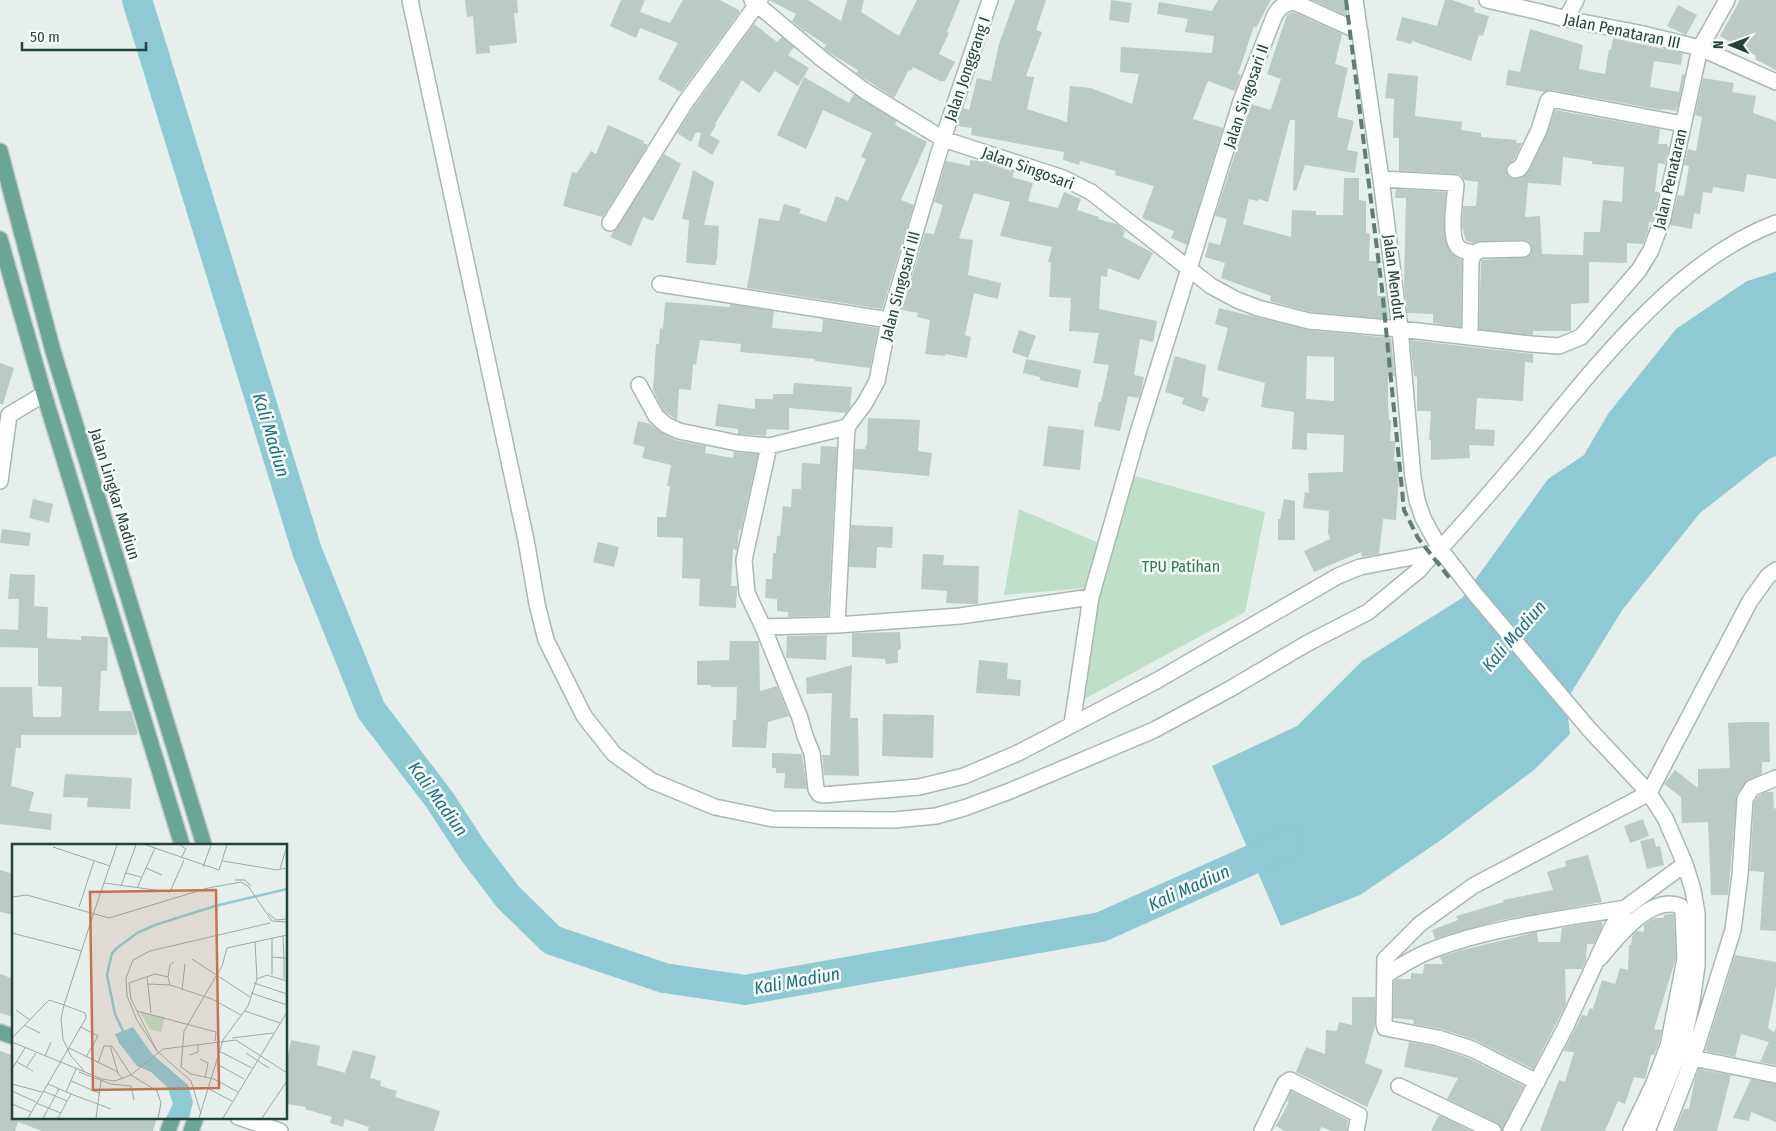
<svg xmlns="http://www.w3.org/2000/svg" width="1776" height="1131" viewBox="0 0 1776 1131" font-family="'Fira Sans Condensed',sans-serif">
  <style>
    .green { fill: #bfe0c8 }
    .water { fill: #8ec9d4 }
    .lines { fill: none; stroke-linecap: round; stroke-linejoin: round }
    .river { stroke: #8ec9d4; stroke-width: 30 }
    .building { fill: #bbcac4; fill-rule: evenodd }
    .minor-casing { stroke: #a8b8b2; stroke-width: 18 }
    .major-casing { stroke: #c2cac8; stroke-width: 18 }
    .minor { stroke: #fff; stroke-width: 15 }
    .major { stroke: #6aa596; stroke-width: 15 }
    .rail { stroke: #5f7d75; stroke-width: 4; stroke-dasharray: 10 5; stroke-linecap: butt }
    .labels { text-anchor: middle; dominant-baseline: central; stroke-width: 5; stroke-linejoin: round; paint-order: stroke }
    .street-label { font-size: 16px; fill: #24423a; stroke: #f7fbf9 }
    .park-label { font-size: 16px; fill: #2d7a4b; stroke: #f7fbf9 }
    .water-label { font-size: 18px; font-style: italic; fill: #1c6f80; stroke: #f7fbf9 }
    .inset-river { fill: none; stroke: #8ec9d4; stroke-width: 2.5 }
    .inset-road { fill: none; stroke: #98aaa4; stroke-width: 1 }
    .view { fill: #c07456; fill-opacity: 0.15; stroke: #c07456; stroke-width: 2.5 }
    .inset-edge { fill: none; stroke: #24423a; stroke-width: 2.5 }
  </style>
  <rect width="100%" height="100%" fill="#e6efeb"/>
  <path class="green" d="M1135,476L1265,512L1245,612L1079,702L1088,625Z
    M1019,509L1099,543L1085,588L1004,595Z"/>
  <path class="water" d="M1776,272V456L1769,459L1700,513L1623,609L1566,701L1570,734L1534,770L1441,840L1360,895L1281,926L1212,766L1297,726L1362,661L1462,598L1548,479L1584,455L1608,414L1676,329L1747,281Z"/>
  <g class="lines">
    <path class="river" d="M137,0L307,551L371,710L439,799L473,851L508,897L552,940L664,978L745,990L1101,927L1289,843"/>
  </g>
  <path class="building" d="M465,0H517L518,13H514L517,43L489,46L490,53L476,54L473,16L467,17Z
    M621,0H645L640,12L670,23L683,0H720L739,10V13L681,92L658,79L678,43L640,28L636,38L610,26Z
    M769,0H808L841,21L847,0H864L861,12L899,36L917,0H960L947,32L949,33L939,54L955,62L945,81H940L913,67L911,71L909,70L894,98L856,73L858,70L828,52L824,48L826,45L805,31V32L792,21L796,14Z
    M1015,0H1046L1036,30L1042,32L1026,76L1034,77L1027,109L1067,122L1070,86L1091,88L1132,104L1139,74L1120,72L1121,47L1212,53L1214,36L1185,32L1188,19L1157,14L1159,2L1212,11L1218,0H1271L1256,28L1254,26L1238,74L1241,75L1235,91L1208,81L1193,119L1223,128L1187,245L1171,238L1174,231L1142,218L1154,186L1115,175L1116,171L1080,161L1079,165L1063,160L1064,152L971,135L972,128L957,126L963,108L969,110L977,78L991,81L999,44Z
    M1111,0L1132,3L1129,23L1109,20Z
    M1312,0H1346L1347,16Z
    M1445,0H1452L1475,8L1474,12L1489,16L1483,36L1479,35L1471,61L1412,41L1411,44L1396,40L1402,17L1437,26Z
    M1740,0H1776V70L1755,59L1756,56L1720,36Z
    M1678,5L1697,15L1686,35L1667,26Z
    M1293,12L1342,34L1335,64L1348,68L1337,117L1354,121L1347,150L1358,152L1355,173L1305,165L1296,191L1293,190L1295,120H1290L1268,202L1259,199L1258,201L1249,199L1243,224L1291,237L1292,210L1316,211V215H1343L1344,178H1359V200L1366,201V233L1370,234L1369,261H1379L1377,293L1378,296H1386L1388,319L1311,312L1270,301L1271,296L1221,278L1225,263L1205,257L1209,242L1220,245L1227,219L1215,216L1251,104L1270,110L1271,109L1281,79L1267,74L1287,15Z
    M754,24L777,42L782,37L794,47L788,55L809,68L798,86L775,71L759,93L742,80L715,124L716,125L710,135L720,141L712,155L698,146L701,133L696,132L691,142L677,133L693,108Z
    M1530,29L1583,45L1579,69L1605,74L1609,49L1611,50L1613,38L1683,53L1681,65L1654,61L1650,87L1679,92L1682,74L1685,75L1677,111L1661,109V110L1552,90L1545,92L1506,85L1508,70L1520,72Z
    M1388,73L1418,76L1415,116L1462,122L1461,130L1481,133V137L1517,140L1516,143H1522L1514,160L1508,164L1506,168L1508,176L1513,179L1522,178L1530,169L1547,134L1555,110L1660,129L1658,144H1667V146L1669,147L1665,164L1658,163L1655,192H1659L1654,215L1651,222H1649L1648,231L1643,244L1627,243V263L1589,262V303L1571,304V331H1533V335L1479,329L1481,260L1527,257L1531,253V245L1528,241L1523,240L1481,241L1473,243L1466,241L1462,227L1463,206H1476L1478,182L1464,180L1461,175L1456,174L1399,171V138H1393L1394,99L1385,98ZM1563,157L1592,161V164L1624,167L1622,202L1603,200L1600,232H1584L1583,255L1542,254L1540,216L1525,217L1528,183L1561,185Z
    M804,77L849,103L854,94L897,121L895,125L927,142L901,200L914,205L882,309L747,288L759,218L779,221L784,204L801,209L799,213L826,222L836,196L848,201L866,159L861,157L872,133L823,110L806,149L777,135Z
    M1703,78L1734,83L1732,92L1756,96L1753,113L1776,121V179L1747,174L1744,192L1713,187L1712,193L1703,192L1700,214L1694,213L1692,229L1670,225L1678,195L1684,196L1689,166L1684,165L1688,149L1696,151L1702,117L1695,115Z
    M608,125L644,141L643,143L648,145L603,217L563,206L572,172L577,173L591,151L596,154Z
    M664,154L681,164L653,221L643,217L631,246L610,237Z
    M970,160L980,161L1014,172L1012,177L1033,183L1028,201L1058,208L1064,192L1081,199L1077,210L1099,217L1098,219L1117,224L1125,231L1123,237L1153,253L1139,280L1108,268L1107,277L1101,276L1099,309L1157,321L1153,342L1140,339L1134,375L1144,377L1142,388L1139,398L1128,396L1120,431L1094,426L1099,402H1101L1109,365L1093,363L1099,333L1069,331L1071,298L1049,297L1051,263L1048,262L1052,247L1000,236L1010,202L974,193L959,238L973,240L968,275L1001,283L998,299L974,293L965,335L971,337L967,358L945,354V356L925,354L930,320L917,317L918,313L902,310L925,233L934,234L943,205L934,202L946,161L970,166Z
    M693,170L714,182L704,225L719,226L717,260L716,259V265L686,263L689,220L682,219Z
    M1396,189L1446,192L1444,218L1445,239L1451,253L1462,260L1461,327L1433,323V314L1407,313L1404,284L1406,198H1395Z
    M665,302L730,307V304L774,311L772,328L822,332L823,319L878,328L870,368L815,361V359L740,352L741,344L700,340L696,365L693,364L691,390L679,389L677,420L663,410L653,390L656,344H659L660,328L663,329Z
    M1219,308L1308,330L1391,338L1395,376H1388V405L1389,420H1391L1390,441H1395L1394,461H1400L1396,520L1383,519L1379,554L1362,557L1361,552L1314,572L1304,551L1330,539L1328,533L1329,511L1303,508L1305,492L1309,493L1308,473L1343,472L1344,435L1307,433V450L1292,449L1294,412L1261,407L1265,383L1217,370L1228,328L1215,324ZM1307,356L1334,357V401L1306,399Z
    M1019,330L1036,336L1028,358L1012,352Z
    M1410,340L1533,354V363L1525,362L1523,401L1477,398L1475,429L1495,430L1494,446L1469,445L1470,458L1431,460V440H1429L1431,411H1417V377L1414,376Z
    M1175,356L1206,365L1202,396L1209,399L1204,412L1182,404L1184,398L1165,392Z
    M1026,359L1081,370L1078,388L1040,380V377L1023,373Z
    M0,363L14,368L3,404H0Z
    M794,383L852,387L850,408L846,413L789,408V430L767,429L766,436L738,434V429L715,426L718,404L755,409V399H773V394H793Z
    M868,418L920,420L918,451L932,453L929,476L854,469L855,449H865L866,445H867Z
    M638,421L650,424L662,433L675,440L706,446L705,453L733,458L734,452L758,454L741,530H739L737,550L733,549L731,586H737L736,608L699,606L700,579L682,578L683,538L657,537V517H666L670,486H667L671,465L642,458L645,447L633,444Z
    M1048,426L1084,430L1080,470L1043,466Z
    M821,446L837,447L828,616L788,617V612L777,611V599L765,598L766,579H772L773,553H776L777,536H780L783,506L791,507L792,489H801L802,463L820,464Z
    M33,499L53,504L49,523L29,518Z
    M1284,499L1295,501V540H1278V519H1280Z
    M851,525L893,527L892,548L877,547L876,568L849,567Z
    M2,529L31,533L29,546L0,543Z
    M598,542L619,547L614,567L593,562Z
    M923,554L944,555L943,565L979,566L978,604L946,603L947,591L921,589Z
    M10,574L35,575L34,606L48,607L47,638L81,640V636L108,637L107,671H101L99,711H131L137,731V735H21V748H16L11,786L34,792L29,811L52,814L51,830L0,824V687H32L33,717H61L62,687L38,686V648L0,647V629L18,630L19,599H8Z
    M900,632L901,649L898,650V663L886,664L885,659L852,657V633Z
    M827,635L826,660L786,658L787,636Z
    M730,641H759L760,691L777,686L789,716L768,722L766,748L732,747L733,720H736L737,687H711V685H697V661L729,660Z
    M979,660L1008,663L1007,679L1021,680L1020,696L976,693Z
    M852,665L850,718H858L859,776L824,775L822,755H830L832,693L807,694L806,678Z
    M883,714L934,715L933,758L882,756Z
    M1744,722H1769L1770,762H1762V774L1748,780L1737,794L1728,895H1711L1708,822L1682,823L1681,797L1664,784L1675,770L1698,788V769L1730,768L1728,723Z
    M772,753L802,754L807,789L784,788L785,773H776V768H772Z
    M65,774L132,778L130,809L87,807L88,798L63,797Z
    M1766,792H1773L1774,809L1776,808V931L1760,930L1764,872L1750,871L1754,802L1758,796Z
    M1643,819L1649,836L1630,843L1624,826Z
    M1654,838L1656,847L1660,846L1664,865L1647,869L1640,841Z
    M1588,855L1602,902L1501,920L1435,939L1432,930L1458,920L1456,916L1504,902L1503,900L1553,890L1547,872L1566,866L1565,861Z
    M0,870L14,874V915L0,912Z
    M1669,914H1674L1676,958L1654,1029L1662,1030L1659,1043L1654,1055H1651L1645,1079L1634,1077L1625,1104L1618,1101L1605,1131H1540L1559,1080L1565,1082L1574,1052L1564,1051L1582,1015L1587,1016L1590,1008L1593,1009L1602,980L1615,984L1620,968L1628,970L1629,945H1631L1632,936L1637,931L1644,932V925L1651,920L1655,918H1664V915Z
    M1602,921V927L1594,944H1587L1586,960L1582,969H1565L1566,1004L1533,1069L1475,1040L1441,1029L1413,1024L1414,1020L1393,1018L1394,981L1397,979H1411V973L1423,974L1424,964H1443L1440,957L1458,951L1537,932L1538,942H1560L1562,928Z
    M1735,955L1776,962V986L1768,1028L1774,1032L1776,1028V1065L1760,1062L1769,1042L1741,1034L1735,1057L1705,1051Z
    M0,974L14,979V1017L0,1013Z
    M1352,997H1375V1026L1365,1063L1383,1070L1367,1107L1296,1072L1306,1047L1325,1054L1326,1030L1337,1031L1339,1022L1352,1025Z
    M291,1040L320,1046L317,1065L345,1073L353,1050L376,1056L370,1078L381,1081L380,1086L397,1091L395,1097L440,1111L434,1131H368L369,1127L345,1119L343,1127L330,1123L332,1117L305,1109L306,1107L286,1104V1065Z
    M1409,1042L1436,1047L1468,1058L1524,1086L1502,1129L1497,1123L1447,1099L1458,1078L1404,1067Z
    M0,1051L14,1056V1117H157L153,1131H42L18,1122L15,1131H0Z
    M1699,1069L1731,1075L1717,1131H1675L1684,1109H1689L1695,1079Z
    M1751,1079L1776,1084V1122L1751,1112L1749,1121L1733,1118Z
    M1291,1091L1348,1120L1347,1131H1331L1322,1127L1319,1131H1285L1276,1126L1289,1102L1287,1101Z
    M1439,1115L1471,1131H1431Z"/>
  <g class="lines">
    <defs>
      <path id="minor" d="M410,0L526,540L537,604L546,640L584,716L614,754L652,781L715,807L773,819L894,820L936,816L964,808L1010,791L1154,730L1230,689L1306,644L1368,612L1419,570L1434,553
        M752,0L822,59L865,91L943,139L1063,178L1091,192L1211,286L1237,300L1258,308L1309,321L1400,329L1531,344L1559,346L1581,337L1639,270L1651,250L1663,218L1700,48L1727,0
        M1355,0L1381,179L1400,329L1413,478L1417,500L1423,518L1440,549L1475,594L1589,729L1649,793L1665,818L1685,864L1693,890L1697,913V966L1692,1001L1683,1043L1647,1131
        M1487,0L1540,12L1566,19L1639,33L1700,48L1776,82
        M1566,19L1576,0
        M1515,170L1519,169L1522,165L1539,130L1548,101L1550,99L1683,124
        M1381,179L1455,183L1456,185C1455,198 1448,239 1459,248C1462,251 1469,252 1474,253
        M610,223L685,103L760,0
        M660,284L889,320
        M1470,336L1471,261L1474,253L1481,250L1523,249
        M639,385L656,416L666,425L679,431L737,443L769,446
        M9,415L44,394
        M847,427L769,446L744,560L747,593L763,627L800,718L805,736L812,753L816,789L819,794L823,795L919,787L964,776L1018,753L1156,681L1338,576L1360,567L1434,553L1440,549C1472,514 1503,478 1534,441C1598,363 1679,259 1776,223
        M847,427L865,403L877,381L889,320L943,139L990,0
        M0,481L9,415
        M837,625L847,427
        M763,627L837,625L960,616L1091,597
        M1072,724L1091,597L1137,436L1241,101L1274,17C1278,8 1284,3 1294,2L1360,32
        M1599,959C1616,939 1650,894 1680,906L1683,911L1685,959L1668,1046L1654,1083L1631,1131
        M1385,975C1400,967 1415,956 1432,950C1492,927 1562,919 1625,908
        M1693,1058L1776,1075
        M1537,1082L1472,1049L1438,1038L1385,1028L1384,1024L1385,959L1420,924L1473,886L1649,793L1750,601L1768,576L1776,570
        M1399,1086L1493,1131
        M238,1117L280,1131
        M1262,1131L1285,1083L1290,1080L1359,1115L1356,1131
        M1511,1131L1564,1030L1612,927L1625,908L1685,864
        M1665,1131L1693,1058L1733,930L1740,875L1745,799L1752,788L1776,778"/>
      <path id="major" d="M0,151L53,351L204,845
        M0,239L44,394L182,845
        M0,1032L14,1037
        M168,1131L173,1117
        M191,1131L196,1117"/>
    </defs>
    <use href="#minor" class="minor-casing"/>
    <use href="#major" class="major-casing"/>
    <use href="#minor" class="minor"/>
    <use href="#major" class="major"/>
    <path class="rail" d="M1346,0L1382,289L1404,510L1418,538L1451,580"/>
  </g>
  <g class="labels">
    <g class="street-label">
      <text transform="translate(1622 31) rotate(12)">Jalan Penataran III</text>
      <text transform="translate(967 69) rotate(-71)">Jalan Jonggrang I</text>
      <text transform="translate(1246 96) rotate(-71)">Jalan Singosari II</text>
      <text transform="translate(1028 168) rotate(20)">Jalan Singosari</text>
      <text transform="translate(1670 179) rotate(-77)">Jalan Penataran</text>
      <text transform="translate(1394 277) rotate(83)">Jalan Mendut</text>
      <text transform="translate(900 286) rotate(-75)">Jalan Singosari III</text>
      <text transform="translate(115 494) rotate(73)">Jalan Lingkar Madiun</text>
    </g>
    <g class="park-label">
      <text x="1181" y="566">TPU Patihan</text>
    </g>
    <g class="water-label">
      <text transform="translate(271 435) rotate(73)">Kali Madiun</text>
      <text transform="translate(1514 636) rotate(-49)">Kali Madiun</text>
      <text transform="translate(438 799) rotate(54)">Kali Madiun</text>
      <text transform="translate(1189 888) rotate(-24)">Kali Madiun</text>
      <text transform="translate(797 981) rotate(-10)">Kali Madiun</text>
    </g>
  </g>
  <g transform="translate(12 844)">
    <rect width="275" height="275" fill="#e6efeb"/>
    <path d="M128,168L153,173L149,188L138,186Z" fill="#bfe0c8"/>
    <path d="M121,183L140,210L176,241L181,258L177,274H154L161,260L156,244L139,228L125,222L107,199L103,190Z" fill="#8ec9d4"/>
    <path class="inset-river" d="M112,189L103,170L95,131L100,109L105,104L125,89L143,81L203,62L275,45"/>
    <path class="inset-road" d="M134,1L207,26L215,1M168,1L174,5L169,14M41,3L98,22M211,17L265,26L275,24M191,23L199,1M134,24L150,31M268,25L275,2M114,29L129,33M223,36H233L239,42M92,39L158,48M109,42L124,1M125,44L143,4M158,48L172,16M0,53L15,51L97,74L196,44L229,38L236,42L260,77L275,78M67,63L82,17M82,68L105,1M256,69L264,76L275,75M0,89L70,107M271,92L272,114H275M260,94V113L272,114V135M243,98L245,135M180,115L238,153M260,131V113M135,133L139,169M156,133L158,121L162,118M242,139L275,150M136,140L158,141L200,155L229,171M158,141L156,133L143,130L117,139L119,155L145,207L179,237L189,270M170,146L173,120M239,149L275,161M4,166L18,176M125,167L204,188L203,197M233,167L268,179M12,181L28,189M69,183L86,192L74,213M0,194L37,156L52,161L49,175L51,195L59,212L73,228M220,194L261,189M0,198L90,235L103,237L119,231L151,205L224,196L275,229M98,202L106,229M57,204L104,227L111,235M145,207L125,176L115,152L114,134L121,116L138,107L258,79M207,207L240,224M234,209L257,224M178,211L186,208V200M33,212L39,198M188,215L196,219L193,234M5,218L21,227M86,219L92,202H100L119,231L145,247L149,259L146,274M205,220L232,235M14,224L24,209M0,225L13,204M67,228L99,240L119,242L122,256M59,237L87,249M0,240L30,248M36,240L59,250L46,274M197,245L220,257M0,247L24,258M31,247L55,257M54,248L64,225M226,248L202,235L179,230L169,223L172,187L210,122L215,104L275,91M59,250L99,265M24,259L49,269M0,260L19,268M16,274L74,174L73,169L52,161L82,68M31,274L47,245M84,274L89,237M187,274L211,196L236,162L245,135L255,131L275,137M211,274L275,168M250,274L275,237"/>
    <path class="view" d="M204,46L207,244L81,246L78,48Z"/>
    <rect width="275" height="275" class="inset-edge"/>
  </g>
  <g transform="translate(1731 45) rotate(271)" stroke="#f7fbf9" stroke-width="4" paint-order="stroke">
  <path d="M0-4L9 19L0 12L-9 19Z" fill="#24423a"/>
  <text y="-8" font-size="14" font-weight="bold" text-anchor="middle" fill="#24423a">N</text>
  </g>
  <path d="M22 42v8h124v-8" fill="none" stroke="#24423a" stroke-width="2.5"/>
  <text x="30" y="42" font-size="15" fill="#24423a" stroke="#f7fbf9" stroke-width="4" paint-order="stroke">50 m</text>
</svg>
